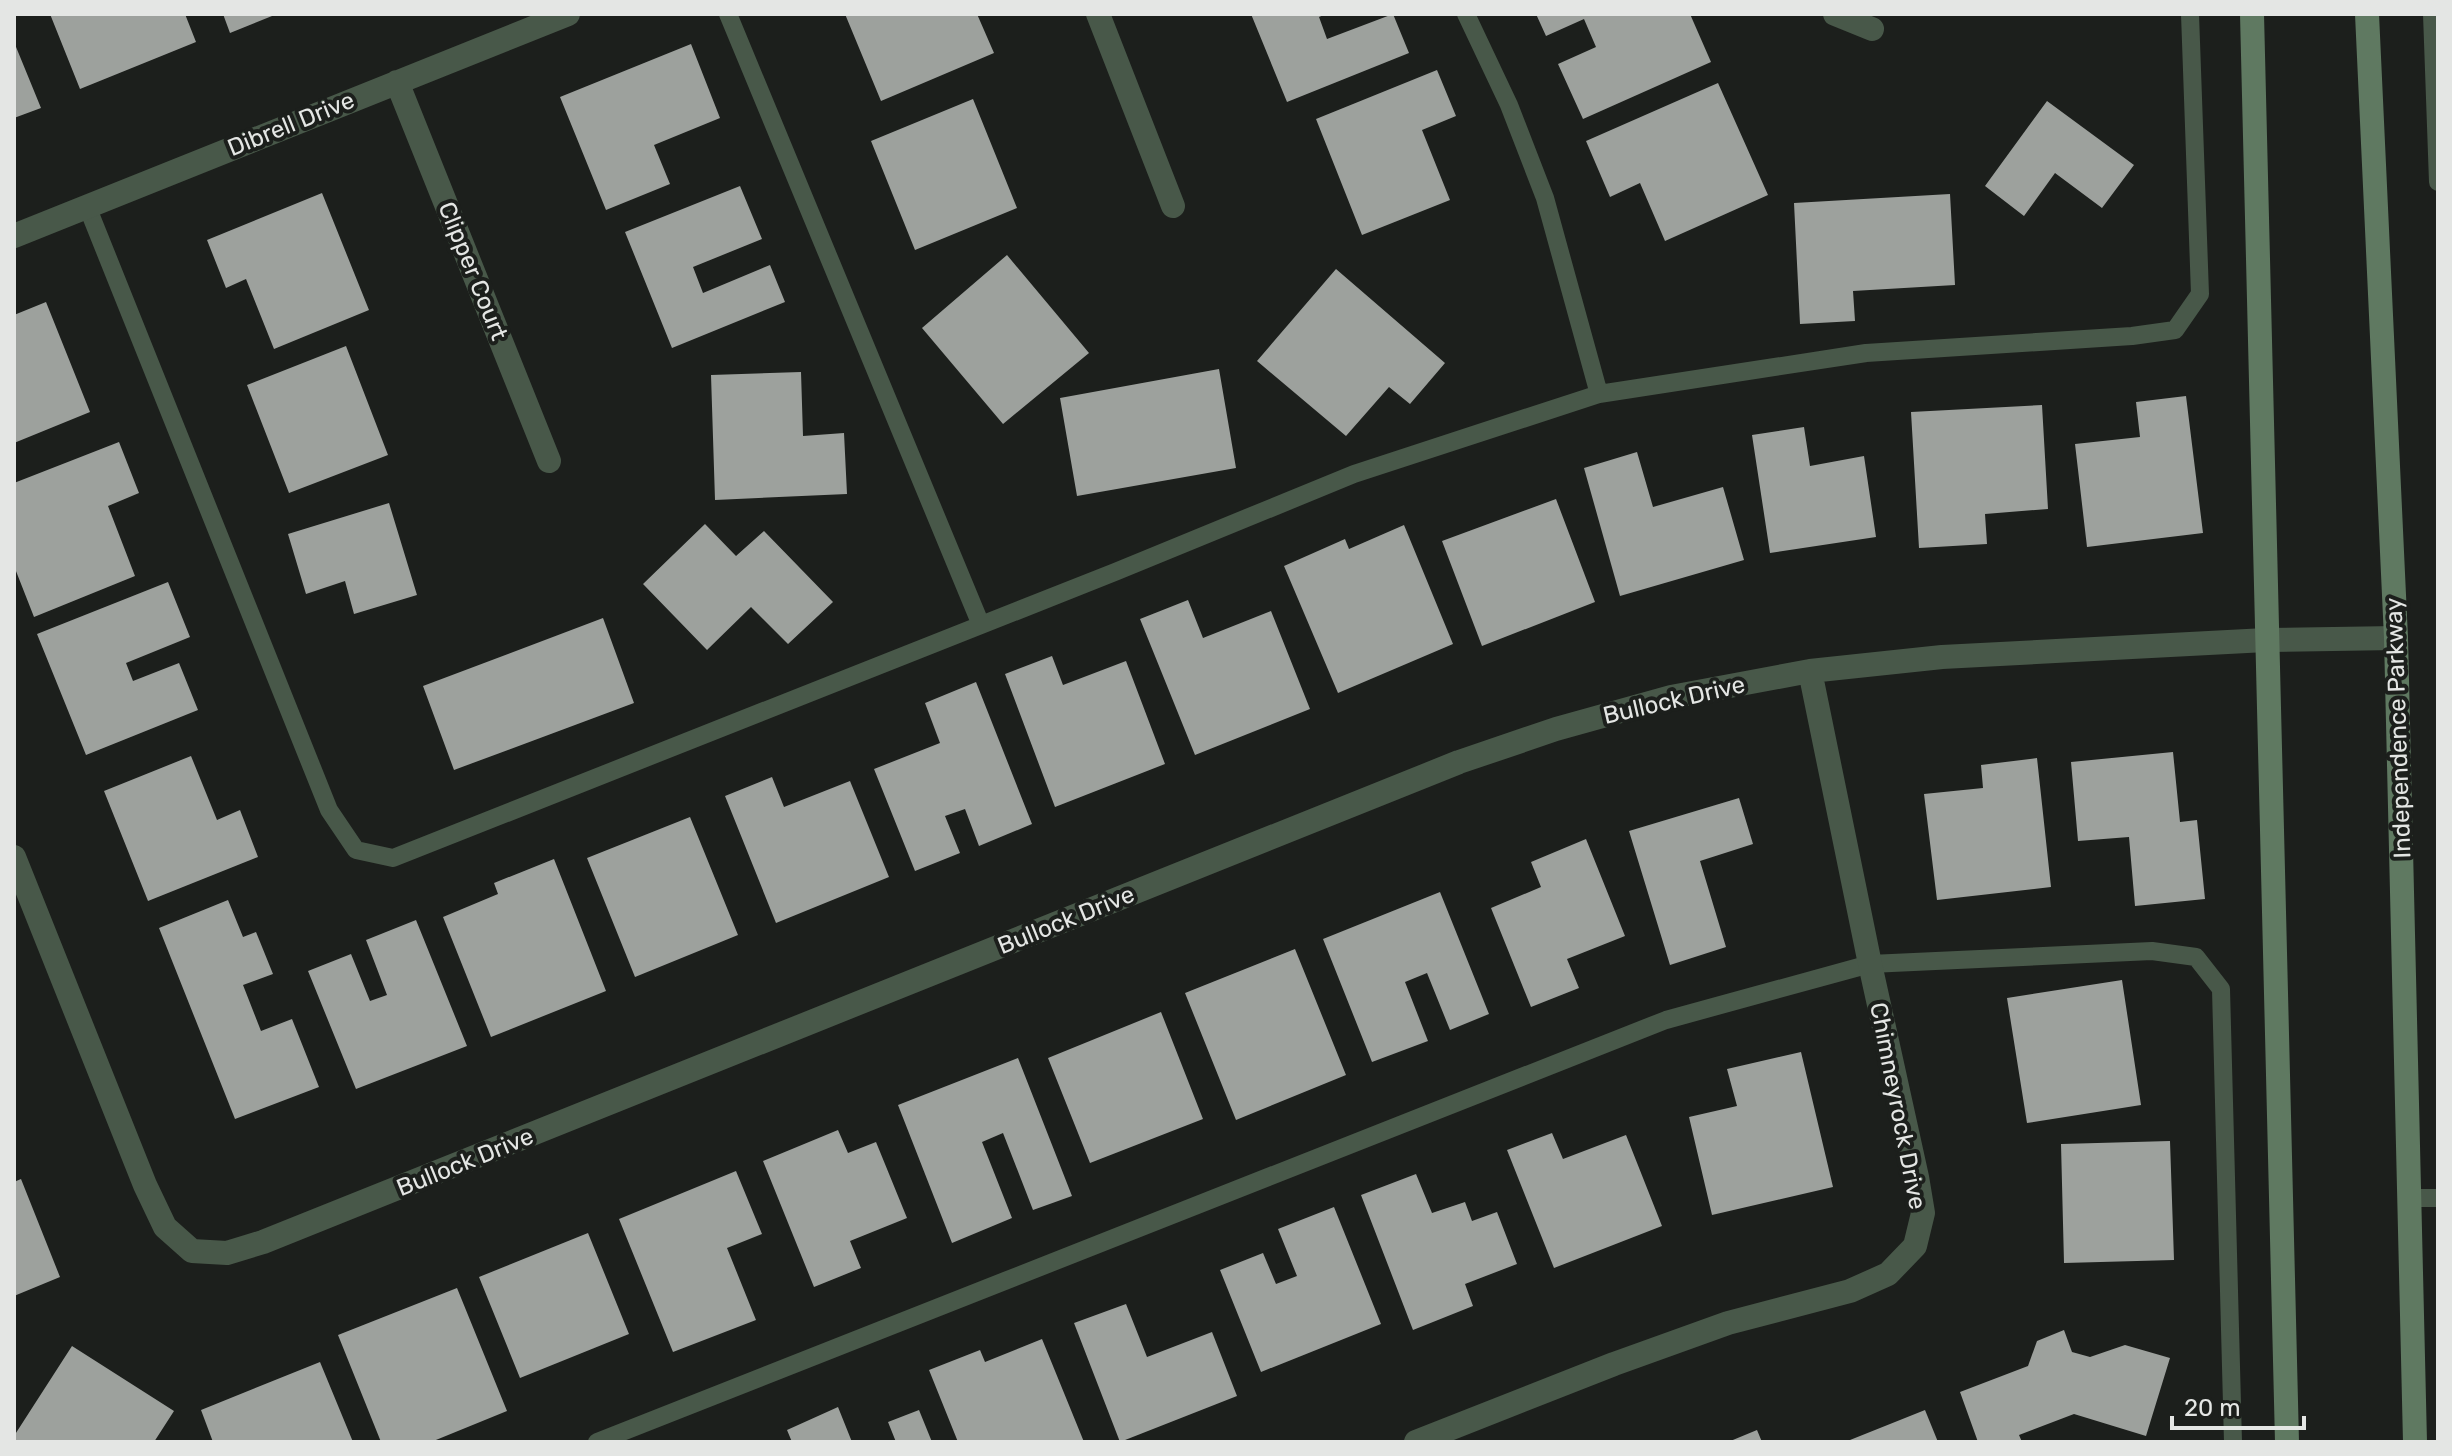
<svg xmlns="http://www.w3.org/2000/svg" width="2452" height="1456" viewBox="0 0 2452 1456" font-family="Rubik,sans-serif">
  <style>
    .building { fill: #9da19d }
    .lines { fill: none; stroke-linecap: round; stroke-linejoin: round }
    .lane { stroke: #485849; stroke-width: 18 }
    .street { stroke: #485849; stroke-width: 24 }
    .secondary { stroke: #5f7961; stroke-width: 24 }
    .labels { text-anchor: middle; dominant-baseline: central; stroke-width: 8; stroke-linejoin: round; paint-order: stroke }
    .street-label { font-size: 24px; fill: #e4e6e4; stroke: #1c1f1c }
  </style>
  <rect width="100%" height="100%" fill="#1c1f1c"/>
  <path class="building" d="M50,14H185L196,42L80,89Z
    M223,14H277L230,33Z
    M845,14H977L994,53L881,101Z
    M1251,14H1326L1319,17L1327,39L1393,14L1409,53L1287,102Z
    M1536,14H1690L1711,62L1583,119L1558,64L1596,47L1584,19L1546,36Z
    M14,42L41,108L14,118Z
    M691,44L720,118L654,145L670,184L606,210L560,97Z
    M1437,70L1456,116L1422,130L1450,200L1362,235L1316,119Z
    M1718,83L1768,195L1665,241L1640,183L1610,197L1586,141Z
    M973,99L1017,208L915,250L871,141Z
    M2047,101L2134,165L2102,208L2055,173L2024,216L1985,186Z
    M740,186L762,239L693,267L703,293L770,265L785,302L672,348L625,232Z
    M322,193L369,310L274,349L246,279L226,288L207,240Z
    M1950,194L1955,285L1853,291L1855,321L1800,324L1794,203Z
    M1007,255L1089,353L1003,424L922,328Z
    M1336,269L1445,363L1410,404L1389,387L1346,436L1257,361Z
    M46,302L90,412L14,443V315Z
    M346,346L388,455L289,493L247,385Z
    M1219,369L1236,468L1077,496L1060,398Z
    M801,372L803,436L844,433L847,494L715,500L711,375Z
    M2186,396L2203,533L2087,547L2075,444L2140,437L2136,402Z
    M2042,405L2048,509L1985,514L1987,544L1919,548L1911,412Z
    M1804,427L1810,466L1864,456L1876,537L1770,553L1752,435Z
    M119,442L139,493L108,506L135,576L34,617L14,566V483Z
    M1637,452L1653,507L1723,487L1744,560L1620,596L1584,468Z
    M1556,499L1595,602L1482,646L1442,541Z
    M389,503L417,595L354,614L345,581L306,594L288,534Z
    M705,524L736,556L764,531L833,602L788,644L751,607L707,650L643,584Z
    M1404,525L1453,644L1338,693L1284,566L1345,539L1349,549Z
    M168,582L190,637L126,663L133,681L179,663L198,710L86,755L37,634Z
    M1188,600L1203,638L1271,611L1310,709L1195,755L1140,619Z
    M603,618L634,703L454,770L423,686Z
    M1052,656L1063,685L1126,661L1165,764L1055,807L1005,674Z
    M976,682L1032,824L979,846L965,809L945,816L960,853L915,871L874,769L940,743L925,703Z
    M2173,752L2180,822L2197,820L2205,899L2135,906L2129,837L2078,841L2071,762Z
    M191,756L217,820L240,810L258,857L148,901L104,791Z
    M2037,758L2051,887L1937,900L1924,794L1983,788L1981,765Z
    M772,777L784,807L850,781L889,877L776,923L725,796Z
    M1739,798L1753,844L1700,861L1726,947L1670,965L1629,831Z
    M690,817L738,935L635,977L587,858Z
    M1586,839L1625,936L1567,959L1579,988L1531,1007L1491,908L1541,887L1531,862Z
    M554,859L606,991L491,1037L443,917L498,894L494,883Z
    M1440,892L1489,1014L1450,1030L1427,973L1405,982L1428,1041L1372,1062L1323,939Z
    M228,900L243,937L256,932L273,974L243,985L261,1031L292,1019L319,1087L235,1119L159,928Z
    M416,920L467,1046L356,1089L308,971L351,954L370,1001L387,995L366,940Z
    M1295,949L1346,1075L1236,1120L1185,993Z
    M2122,980L2141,1105L2027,1123L2007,998Z
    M1161,1012L1203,1119L1090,1163L1048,1058Z
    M1801,1052L1833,1187L1712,1215L1689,1117L1737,1106L1727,1069Z
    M1018,1058L1072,1196L1033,1210L1003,1133L982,1142L1012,1218L952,1243L898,1105Z
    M838,1130L848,1153L876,1142L907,1218L850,1241L861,1268L814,1287L763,1161Z
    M1552,1133L1563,1159L1626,1135L1662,1226L1554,1268L1507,1150Z
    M2170,1141L2174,1260L2064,1263L2061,1144Z
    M736,1171L762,1234L727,1248L756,1320L673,1352L619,1219Z
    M1416,1174L1432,1213L1465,1202L1472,1221L1497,1212L1517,1264L1465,1284L1473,1306L1413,1330L1361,1195Z
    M21,1179L60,1277L14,1296V1182Z
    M1334,1207L1381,1324L1261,1372L1220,1270L1263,1253L1276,1284L1297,1276L1278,1229Z
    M588,1233L629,1334L520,1378L479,1277Z
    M457,1288L507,1411L431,1442H381L338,1335Z
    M1126,1304L1147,1357L1212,1332L1237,1396L1120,1442L1074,1323Z
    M2064,1330L2072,1352L2090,1357L2125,1345L2170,1358L2146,1436L2074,1414L2019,1435L2022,1442H1978L1960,1392L2028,1366L2037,1341Z
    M1042,1339L1084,1442H958L929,1370L980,1350L985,1362Z
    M72,1346L174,1411L154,1442H14V1436Z
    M320,1362L353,1442H213L201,1410Z
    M838,1407L852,1442H792L787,1430Z
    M919,1410L932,1442H896L888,1422Z
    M1925,1410L1938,1442H1845Z
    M1757,1430L1762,1442H1728Z"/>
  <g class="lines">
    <path class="lane" d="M728,14L981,625
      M1466,14L1509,105L1545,198L1599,394
      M2432,14L2438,182
      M87,206L329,810L356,850L393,858L1115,572L1354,474L1599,394L1866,353L2132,336L2175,330L2200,294L2190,14
      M2409,1198H2438
      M597,1442L1666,1020L1870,964L2152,951L2196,957L2221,989L2233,1442"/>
    <path class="street" d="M1098,14L1173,206
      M1835,14L1872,29
      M397,82L549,461
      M14,236L568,14
      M14,857L145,1185L165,1227L192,1251L227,1253L263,1242L1459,762L1556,729L1671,697L1810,671L1942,657L2266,640L2396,638
      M1416,1442L1614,1364L1728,1323L1850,1291L1888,1274L1915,1246L1923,1213L1917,1177L1870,964L1810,671"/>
    <path class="secondary" d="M2252,14L2287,1442
      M2367,14L2396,638L2415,1442"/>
  </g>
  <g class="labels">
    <g class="street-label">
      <text transform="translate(291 124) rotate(-22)">Dibrell Drive</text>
      <text transform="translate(473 271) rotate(68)">Clipper Court</text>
      <text transform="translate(1674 700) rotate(-13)">Bullock Drive</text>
      <text transform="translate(2398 728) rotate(-92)">Independence Parkway</text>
      <text transform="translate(1066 920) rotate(-22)">Bullock Drive</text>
      <text transform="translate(1898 1106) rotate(79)">Chimneyrock Drive</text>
      <text transform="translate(465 1162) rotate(-22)">Bullock Drive</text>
    </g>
  </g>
  <rect width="2452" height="1456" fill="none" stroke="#e4e6e4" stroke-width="32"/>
  <path d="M2172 1416v12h132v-12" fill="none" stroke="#e4e6e4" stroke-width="4"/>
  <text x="2184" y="1416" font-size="24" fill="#e4e6e4" stroke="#1c1f1c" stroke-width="6" paint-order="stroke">20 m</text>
</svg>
